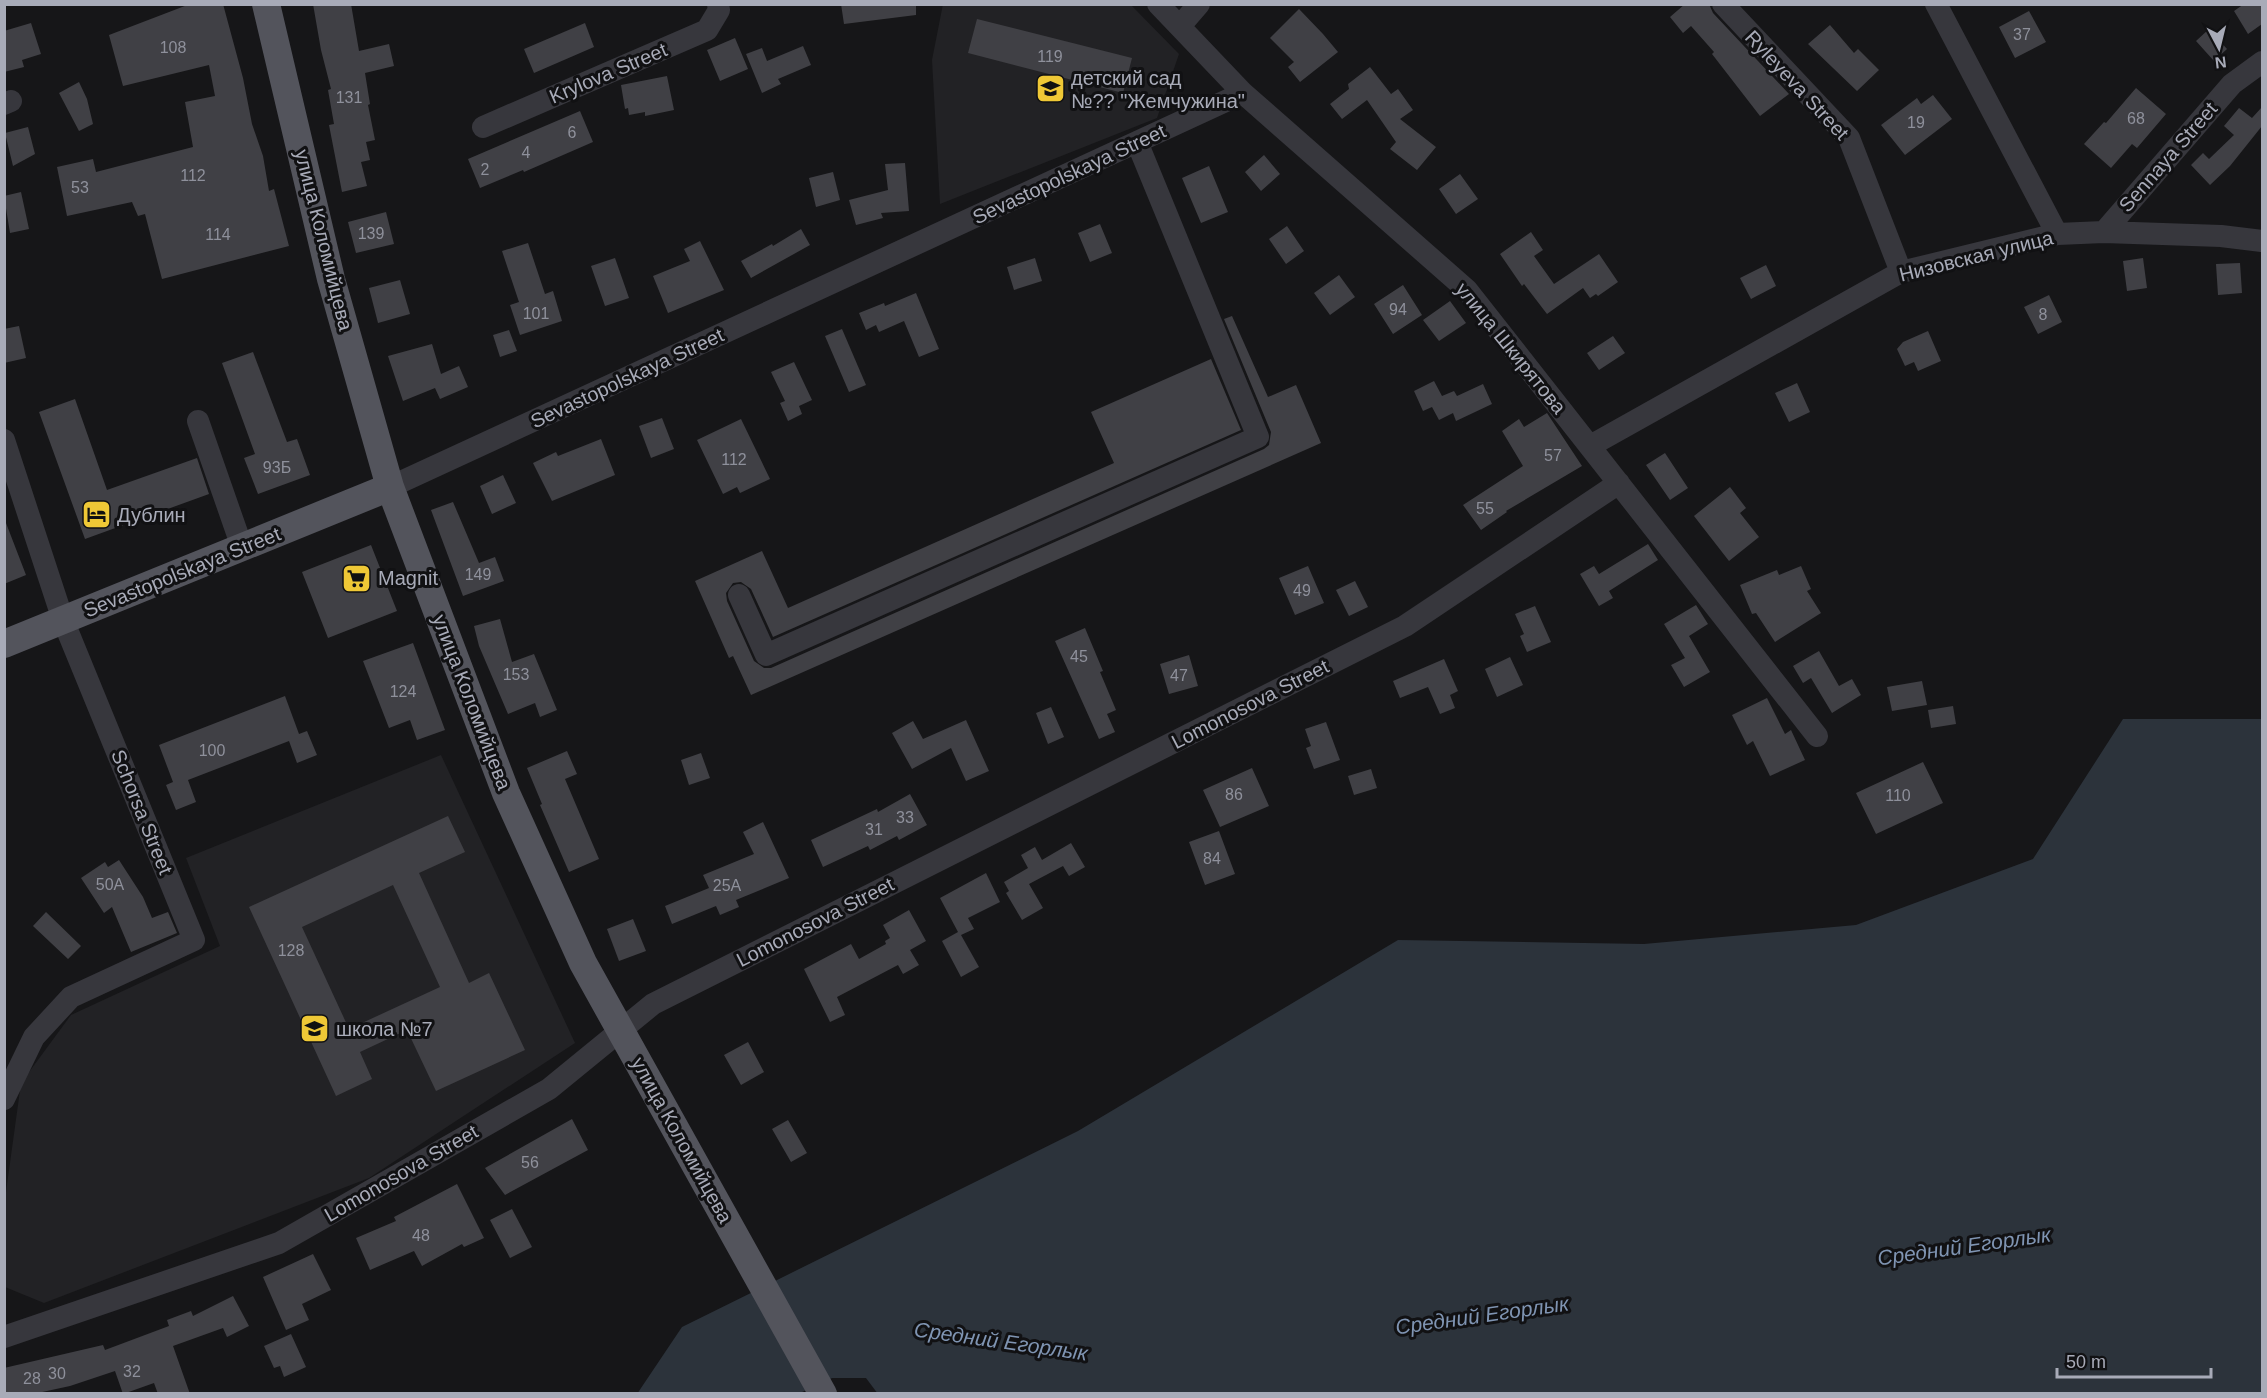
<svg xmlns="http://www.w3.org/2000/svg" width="2267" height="1398" viewBox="0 0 2267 1398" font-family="Arial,sans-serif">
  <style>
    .built { fill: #222225 }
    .water { fill: #2c333b }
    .building { fill: #404045; fill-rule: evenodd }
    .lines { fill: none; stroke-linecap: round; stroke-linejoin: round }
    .minor { stroke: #37373d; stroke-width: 22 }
    .major { stroke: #53545c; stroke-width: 28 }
    .labels { text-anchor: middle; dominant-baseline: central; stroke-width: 6; stroke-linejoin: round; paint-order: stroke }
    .number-label { font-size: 16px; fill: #8e909b }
    .street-label { font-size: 20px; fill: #a8abb8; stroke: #111113 }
    .poi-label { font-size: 20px; fill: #a8abb8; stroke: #111113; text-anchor: start }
    .water-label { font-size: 21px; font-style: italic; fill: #7f94b2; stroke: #111113 }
  </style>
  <rect width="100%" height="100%" fill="#161618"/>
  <path class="built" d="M943,4L1131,5L1179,54L1157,118L940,204L932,60Z
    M441,755L575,1043L369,1178L44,1303L5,1287V1199L21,1083L71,1015L220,946L186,858Z"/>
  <path class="water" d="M2123,719H2262V1393L878,1394L866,1378H832L800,1393L637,1394L682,1327L1078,1131L1398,940L1644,944L1856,925L2033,859Z"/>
  <path class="building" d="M190,4H223L243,78L252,124L263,156L269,191L274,189L289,246L162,279L145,214L138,216L132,202L67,216L57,167L93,159L96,172L193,147L185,102L215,96L209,65L123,86L109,35Z
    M313,4H351L359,51L389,44L394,66L365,73L370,104L368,105L375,140L366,142L370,160L361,162L367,186L342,192L329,125L334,124L328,90L331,89L321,50Z
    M841,4H916V15L844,24Z
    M1685,4H1709L1713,13L1789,94L1760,116L1712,54L1714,52L1691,26L1683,33L1670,17Z
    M2244,4H2262V24L2248,34L2234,11Z
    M1299,9L1323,34L1338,52L1300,82L1288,67L1294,62L1270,38Z
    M2029,11L2046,42L2015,58L1999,27Z
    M977,19L1132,58L1123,93L968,53Z
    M31,23L41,54L22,60L24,67L4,72V31Z
    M585,23L594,47L534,73L524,49Z
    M1830,25L1854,53L1858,49L1879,70L1857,91L1808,44Z
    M2209,29L2227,49L2214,61L2196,41Z
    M735,38L748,69L720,81L707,50Z
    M803,46L811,65L778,79L781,84L762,93L746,54L762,48L767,61Z
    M1370,67L1391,94L1398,89L1413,110L1400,119L1436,147L1417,170L1390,149L1396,142L1367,100L1342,119L1330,104L1349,89L1348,84Z
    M667,76L674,110L645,116V112L629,115L628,108L625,109L621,85Z
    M79,82L87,99L93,124L79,131L59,93Z
    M2136,88L2166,114L2137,148L2132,144L2111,168L2084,144L2104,122L2106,123Z
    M1933,95L1952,119L1905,155L1881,125L1917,98L1921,104Z
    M2262,107V126L2230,166L2210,185L2191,165L2203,153L2209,159L2234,135L2224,126L2239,108L2252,118Z
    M580,111L593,142L524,172L523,170L480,188L468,159Z
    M28,127L35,154L13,166L5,133Z
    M1264,155L1280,174L1261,191L1245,172Z
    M905,163L909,211L881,213L883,218L856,225L849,200L888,190L885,164Z
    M1209,166L1228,212L1201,223L1182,178Z
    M833,172L840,200L816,207L809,178Z
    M1460,174L1478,199L1456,214L1439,189Z
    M21,192L29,229L10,233L4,196Z
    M386,212L394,244L356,253L348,222Z
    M1100,224L1112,253L1090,262L1078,233Z
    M1287,226L1304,251L1286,264L1269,239Z
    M801,229L810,245L751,278L741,261L772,244L773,246Z
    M1531,232L1543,250L1534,256L1554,284L1599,254L1618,282L1598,296L1596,294L1590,298L1583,288L1547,314L1524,284L1522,286L1500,254Z
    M700,241L724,290L668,313L653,276L690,261L684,249Z
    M528,243L545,294L553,291L562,321L520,335L510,305L519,302L502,251Z
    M615,258L629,298L605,306L591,266Z
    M1035,258L1042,281L1014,290L1007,267Z
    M2143,258L2147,288L2127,291L2123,261Z
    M2240,263L2242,293L2218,295L2216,264Z
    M1766,265L1776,286L1751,299L1740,278Z
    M1339,275L1355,297L1330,315L1314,293Z
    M400,280L410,314L378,323L369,288Z
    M1403,285L1422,315L1393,334L1374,304Z
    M916,293L939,349L919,357L904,321L879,332L876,325L866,330L859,313L884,303L885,306Z
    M2049,295L2062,322L2038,334L2024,307Z
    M1450,301L1466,323L1439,341L1423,320Z
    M1232,316L1268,397L1296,385L1321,443L751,695L733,656L729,658L695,581L762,551L788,608L1114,463L1091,412L1211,359L1241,430L773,637L751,589L741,582L733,583L726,593L727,601L754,661L764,668H771L1264,449L1269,445L1271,432L1224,319Z
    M19,326L26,358L4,363V329Z
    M842,329L866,385L849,392L825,336Z
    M509,330L517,351L500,357L493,335Z
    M1928,331L1941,361L1918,371L1914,362L1905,366L1897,349L1903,342Z
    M1613,336L1625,353L1599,370L1587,353Z
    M432,344L441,374L459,366L468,387L440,399L435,388L403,401L388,356Z
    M253,352L287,442L297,439L310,475L258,494L244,458L255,454L222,363Z
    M794,362L812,400L799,406L802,414L788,421L780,403L785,401L771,372Z
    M1434,381L1442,396L1454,391L1457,396L1483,384L1492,404L1456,421L1453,413L1439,420L1432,407L1423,411L1414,391Z
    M1797,383L1810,412L1789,422L1775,393Z
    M75,399L107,490L197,458L209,494L85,539L39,412Z
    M1547,413L1582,466L1506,511L1507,512L1481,530L1463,505L1523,466L1502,431L1519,419L1524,427Z
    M662,418L674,449L651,458L639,426Z
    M741,419L770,479L740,493L737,487L723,494L697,440Z
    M601,439L615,475L552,501L533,463L556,452L558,456Z
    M1665,453L1688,488L1670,500L1646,465Z
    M503,475L516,503L492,514L480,486Z
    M1730,487L1746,508L1740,513L1759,537L1729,561L1694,516Z
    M453,502L479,563L495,557L504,581L463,596L431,510Z
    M6,523L26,575L4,584V524Z
    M1648,544L1658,560L1609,591L1613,598L1599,606L1580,574L1594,566L1599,574Z
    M371,545L397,611L328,638L302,572Z
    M1308,566L1324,603L1295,615L1279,578Z
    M1801,566L1811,589L1807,591L1821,613L1775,642L1756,613L1752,614L1740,585L1777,570L1779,575Z
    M1355,581L1368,607L1349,616L1336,590Z
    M1696,605L1708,624L1689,636L1710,672L1684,687L1671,665L1685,658L1664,624Z
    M1535,606L1551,642L1527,652L1520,636L1524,634L1515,614Z
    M500,619L512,662L534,654L557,710L540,717L535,703L508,714L479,646L474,626Z
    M1085,628L1103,671L1100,672L1116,710L1107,714L1115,732L1099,739L1055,641Z
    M413,643L445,730L417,740L410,720L389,728L363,661Z
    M1819,651L1839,686L1852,679L1861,695L1832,713L1811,678L1803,683L1793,666Z
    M1189,655L1198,686L1169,694L1160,664Z
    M1510,657L1523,685L1497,697L1485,669Z
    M1444,659L1458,691L1450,695L1455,708L1440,714L1428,687L1400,698L1393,681Z
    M1922,681L1927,705L1892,711L1887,687Z
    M285,696L299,734L307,731L317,755L297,763L289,741L188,780L196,802L176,810L166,785L173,782L159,745Z
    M1767,698L1785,734L1791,730L1805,760L1770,776L1753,741L1747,745L1732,715Z
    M1953,706L1956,724L1931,728L1928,710Z
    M1051,707L1064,737L1048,744L1036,713Z
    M966,720L989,771L966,781L951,748L912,769L892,733L913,721L923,739Z
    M1326,722L1340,760L1314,769L1306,748L1311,746L1305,729Z
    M567,751L577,774L565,779L599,859L569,872L540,805L542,804L527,768Z
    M701,753L710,778L689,785L681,760Z
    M1923,762L1943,803L1876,834L1856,793Z
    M1252,768L1269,806L1220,827L1203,790Z
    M1371,769L1377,788L1354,795L1348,776Z
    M910,794L927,825L899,840L897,836L870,850L868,846L823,867L811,840L877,809L878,812Z
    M448,816L465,852L419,873L469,983L489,973L525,1050L436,1091L407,1030L360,1052L372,1079L336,1096L249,907ZM393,885L440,987L349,1029L302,927Z
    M763,822L789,878L736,900L739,907L720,915L716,906L672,924L665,906L709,888L703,875L754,854L743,832Z
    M1219,831L1235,874L1205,885L1189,842Z
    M1071,843L1085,867L1069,876L1063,866L1029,884L1043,908L1022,920L1006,893L1009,891L1004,882L1028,868L1021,855L1035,847L1042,860Z
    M119,860L143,897L152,918L168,912L177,933L131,952L112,907L104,913L81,878L105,862L108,867Z
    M986,873L1000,902L968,918L974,929L961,935L979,967L961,977L942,941L958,932L940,898Z
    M909,910L926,941L910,950L919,965L903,974L898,965L837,997L845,1015L830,1022L804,969L851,944L859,959L886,944L885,941L890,938L883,925Z
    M46,912L81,946L68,959L33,926Z
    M633,919L646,951L619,961L607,929Z
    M748,1042L764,1072L741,1085L724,1055Z
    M572,1119L588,1150L505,1195L485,1168Z
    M788,1120L807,1153L791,1162L772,1129Z
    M457,1184L484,1238L464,1247L462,1244L422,1266L414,1251L370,1270L356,1238L396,1221L394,1217Z
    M512,1209L532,1247L510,1258L490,1220Z
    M313,1254L331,1290L302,1304L309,1320L286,1330L263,1277Z
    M233,1296L249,1326L227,1337L223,1328L173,1346L190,1394H158L154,1383L123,1394L115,1371L70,1386L33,1394H4V1368L103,1345L105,1350L169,1326L167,1320L191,1311L193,1316Z
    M291,1334L306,1367L284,1377L280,1366L274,1368L264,1346Z"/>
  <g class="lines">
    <path class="minor" d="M1158,4L1243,93L1467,290L1817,736
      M1723,4L1849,138L1901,272
      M1936,4L2057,234
      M1180,26L1199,4
      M4,104L11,101
      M483,127L707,30L719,10L718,4
      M2104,232L2232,84L2262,62
      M198,421L242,547
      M4,440L63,620L194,940L71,997L34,1037L4,1099
      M1590,446L1901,272L2057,234L2104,232L2221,236L2262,241
      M390,487L1243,93
      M739,595L766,655L1258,437L1137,142
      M4,1337L279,1243L549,1089L653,1004L1405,626L1619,483"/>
    <path class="major" d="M266,4L331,279L390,487L506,793L583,963L823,1394
      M4,644L390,487"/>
  </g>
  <defs>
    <symbol id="school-square" viewBox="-11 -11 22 22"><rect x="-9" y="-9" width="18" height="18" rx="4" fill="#efc836" stroke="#111113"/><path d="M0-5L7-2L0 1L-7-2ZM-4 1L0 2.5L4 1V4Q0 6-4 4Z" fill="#111"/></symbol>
    <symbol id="hotel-square" viewBox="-11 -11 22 22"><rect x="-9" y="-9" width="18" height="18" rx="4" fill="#efc836" stroke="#111113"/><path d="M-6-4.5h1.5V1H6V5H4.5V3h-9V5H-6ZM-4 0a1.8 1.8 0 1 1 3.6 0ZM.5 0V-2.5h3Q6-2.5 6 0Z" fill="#111"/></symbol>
    <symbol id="supermarket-square" viewBox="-11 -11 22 22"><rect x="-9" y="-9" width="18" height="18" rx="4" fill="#efc836" stroke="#111113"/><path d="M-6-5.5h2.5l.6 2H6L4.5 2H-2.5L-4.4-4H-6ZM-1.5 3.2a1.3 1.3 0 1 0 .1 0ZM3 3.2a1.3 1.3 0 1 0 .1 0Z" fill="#111"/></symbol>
  </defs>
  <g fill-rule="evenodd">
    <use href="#school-square" x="1034" y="72" width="33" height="33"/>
    <use href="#hotel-square" x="80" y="498" width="33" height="33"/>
    <use href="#supermarket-square" x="340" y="562" width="33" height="33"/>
    <use href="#school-square" x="298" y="1012" width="33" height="33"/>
  </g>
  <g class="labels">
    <g class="number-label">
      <text x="2022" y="34">37</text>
      <text x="173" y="47">108</text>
      <text x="1050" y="56">119</text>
      <text x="349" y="97">131</text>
      <text x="2136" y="118">68</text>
      <text x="1916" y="122">19</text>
      <text x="572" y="132">6</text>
      <text x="526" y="152">4</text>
      <text x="485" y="169">2</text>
      <text x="193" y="175">112</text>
      <text x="80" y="187">53</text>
      <text x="371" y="233">139</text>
      <text x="218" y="234">114</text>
      <text x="1398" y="309">94</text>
      <text x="536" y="313">101</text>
      <text x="2043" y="314">8</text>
      <text x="1553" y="455">57</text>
      <text x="734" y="459">112</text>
      <text x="277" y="467">93Б</text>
      <text x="1485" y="508">55</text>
      <text x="478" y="574">149</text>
      <text x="1302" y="590">49</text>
      <text x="1079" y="656">45</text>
      <text x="516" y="674">153</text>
      <text x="1179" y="675">47</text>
      <text x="403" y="691">124</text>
      <text x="212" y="750">100</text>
      <text x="1234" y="794">86</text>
      <text x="1898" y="795">110</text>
      <text x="905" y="817">33</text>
      <text x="874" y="829">31</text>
      <text x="1212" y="858">84</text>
      <text x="110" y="884">50А</text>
      <text x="727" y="885">25А</text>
      <text x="291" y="950">128</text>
      <text x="530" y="1162">56</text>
      <text x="421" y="1235">48</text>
      <text x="132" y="1371">32</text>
      <text x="57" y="1373">30</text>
      <text x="32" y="1378">28</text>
    </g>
    <g class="street-label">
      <text transform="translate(608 73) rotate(-23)">Krylova Street</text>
      <text transform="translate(1797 85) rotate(47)">Ryleyeva Street</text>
      <text transform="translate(2168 157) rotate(-49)">Sennaya Street</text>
      <text transform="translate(1069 174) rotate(-25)">Sevastopolskaya Street</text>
      <text transform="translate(324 240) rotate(76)">улица Коломийцева</text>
      <text transform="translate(1976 256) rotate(-14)">Низовская улица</text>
      <text transform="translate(1511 348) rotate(51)">улица Шкирятова</text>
      <text transform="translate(627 378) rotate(-25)">Sevastopolskaya Street</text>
      <text transform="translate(182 572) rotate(-22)">Sevastopolskaya Street</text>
      <text transform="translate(472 702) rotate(69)">улица Коломийцева</text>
      <text transform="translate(1250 704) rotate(-27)">Lomonosova Street</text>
      <text transform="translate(142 812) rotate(68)">Schorsa Street</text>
      <text transform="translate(815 922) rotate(-27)">Lomonosova Street</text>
      <text transform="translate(682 1140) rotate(61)">улица Коломийцева</text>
      <text transform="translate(401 1173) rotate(-30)">Lomonosova Street</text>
    </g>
    <g class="poi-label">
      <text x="1071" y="78">детский сад<tspan x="1071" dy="23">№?? "Жемчужина"</tspan></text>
      <text x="117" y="515">Дублин</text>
      <text x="378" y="578">Magnit</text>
      <text x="336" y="1029">школа №7</text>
    </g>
    <g class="water-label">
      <text transform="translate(1964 1246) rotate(-8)">Средний Егорлык</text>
      <text transform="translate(1482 1315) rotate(-8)">Средний Егорлык</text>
      <text transform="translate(1001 1341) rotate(8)">Средний Егорлык</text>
    </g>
  </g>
  <rect width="2267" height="1398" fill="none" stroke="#a8abb8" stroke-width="12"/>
  <g transform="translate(2219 48) rotate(173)" stroke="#111113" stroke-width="4.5" paint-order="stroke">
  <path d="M0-4.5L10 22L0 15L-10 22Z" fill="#a8abb8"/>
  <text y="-9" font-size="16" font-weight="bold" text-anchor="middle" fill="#a8abb8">N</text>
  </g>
  <path d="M2057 1368v9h154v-9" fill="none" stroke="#a8abb8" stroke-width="3"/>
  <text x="2066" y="1368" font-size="18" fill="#a8abb8" stroke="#111113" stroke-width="4.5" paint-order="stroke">50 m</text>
</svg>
